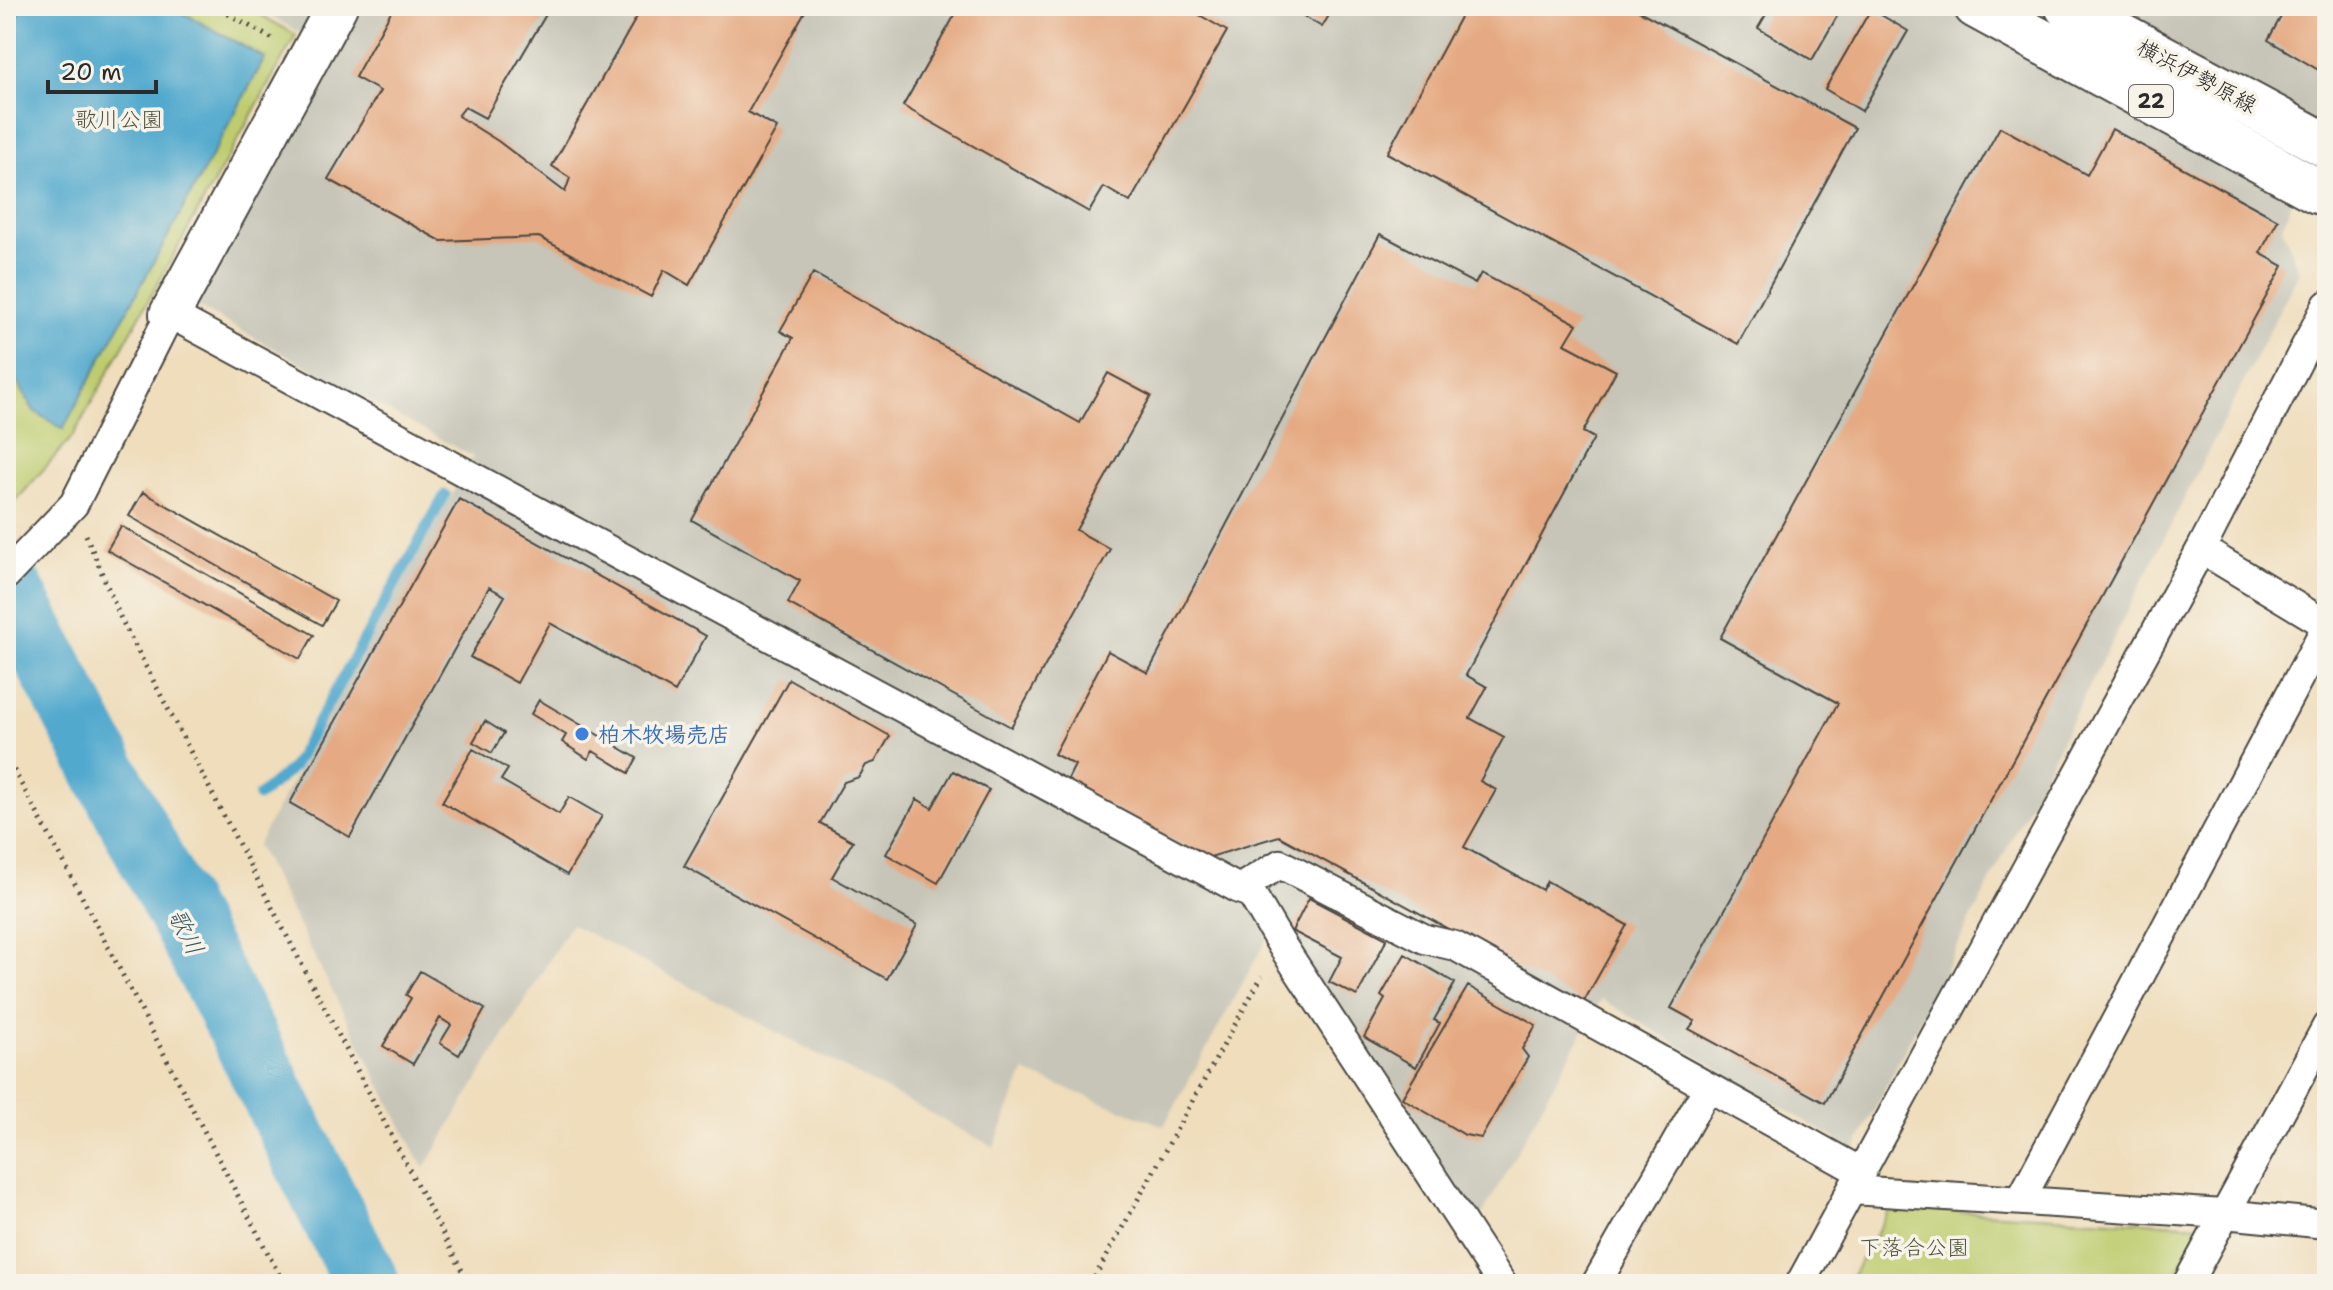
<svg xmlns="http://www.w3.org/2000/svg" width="2333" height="1290" viewBox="0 0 2333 1290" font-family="'Shantell Sans','Klee One',sans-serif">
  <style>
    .industrial { fill: #c6c5b8 }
    .green { fill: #becc6e; stroke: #747c4c; stroke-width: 2 }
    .water { fill: #51a9ce; stroke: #3e6a7c; stroke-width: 2 }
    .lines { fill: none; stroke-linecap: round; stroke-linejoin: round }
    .stream { stroke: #51a9ce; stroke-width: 11 }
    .river { stroke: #51a9ce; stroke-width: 66 }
    .building { fill: #e5aa83 }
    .street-casing { stroke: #484641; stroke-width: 32 }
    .secondary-casing { stroke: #484641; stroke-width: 44 }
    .primary-casing { stroke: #484641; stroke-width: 48 }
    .path { stroke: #484641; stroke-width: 5; stroke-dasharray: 2 6; stroke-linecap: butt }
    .street { stroke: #fff; stroke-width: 28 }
    .secondary { stroke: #fff; stroke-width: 40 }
    .primary { stroke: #fff; stroke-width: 44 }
    .shop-dot { fill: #3f7fe0; stroke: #f7f3e8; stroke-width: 3 }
    .labels { text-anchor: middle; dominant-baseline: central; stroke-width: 7; stroke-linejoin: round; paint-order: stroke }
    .shield { fill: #f7f3e8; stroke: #686764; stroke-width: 2 }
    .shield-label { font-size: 20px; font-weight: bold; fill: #2b2b2b }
    .street-label { font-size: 22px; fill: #2b2b2b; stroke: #f7f3e8 }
    .park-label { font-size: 22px; fill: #50533c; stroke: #f7f3e8 }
    .shop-label { font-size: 22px; font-weight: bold; fill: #366cbe; stroke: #f7f3e8; text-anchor: start }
    .water-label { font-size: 24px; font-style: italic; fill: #385764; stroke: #f7f3e8 }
  </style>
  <rect width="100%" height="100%" fill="#f7f3e8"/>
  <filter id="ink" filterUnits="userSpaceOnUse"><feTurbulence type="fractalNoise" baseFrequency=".0125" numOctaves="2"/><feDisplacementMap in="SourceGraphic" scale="16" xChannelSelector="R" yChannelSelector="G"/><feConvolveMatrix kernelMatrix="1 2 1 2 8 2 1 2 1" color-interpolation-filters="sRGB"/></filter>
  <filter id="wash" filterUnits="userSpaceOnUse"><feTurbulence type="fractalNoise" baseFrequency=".006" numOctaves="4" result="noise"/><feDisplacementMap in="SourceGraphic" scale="32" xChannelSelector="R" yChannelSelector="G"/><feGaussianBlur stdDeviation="1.8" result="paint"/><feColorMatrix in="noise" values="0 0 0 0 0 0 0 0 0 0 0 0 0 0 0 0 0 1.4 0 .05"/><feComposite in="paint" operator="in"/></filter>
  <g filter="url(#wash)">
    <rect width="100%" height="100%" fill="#efddbb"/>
    <path class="industrial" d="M253,6H2327V106L2282,227L2299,272L1854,1150L1601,999L1476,1226L1275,924L1164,1126L1024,1072L994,1147L571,924L424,1169L257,845L473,457L191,303L302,34Z"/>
    <path class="green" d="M6,6H245L296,35L73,436L15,502L6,484Z
      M1891,1208L2201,1225L2171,1284H1847Z"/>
    <path class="water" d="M23,6H171L265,58L63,429L34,411L6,362V37Z"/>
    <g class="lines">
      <path class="stream" d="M259,796L293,767L445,495"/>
      <path class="river" d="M6,581L251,1050L367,1284"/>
    </g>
    <g id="blocks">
      <path class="building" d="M394,6H551L485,118L465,107L458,116L498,141L565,192L570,178L552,166L643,6H808L748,112L777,128L689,285L664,270L651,297L539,237L441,241L328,179L380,91L355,77Z
        M960,6H1184L1227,31L1130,202L1104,187L1089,212L903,106Z
        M1296,6H1341L1336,15L1331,12L1322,27L1293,10Z
        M1466,6H1630L1855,128L1738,344L1387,153Z
        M1771,6H1843L1812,60L1758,28Z
        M2287,6H2327V75L2268,40Z
        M1871,9L1908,31L1862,111L1825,89Z
        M2000,127L2087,175L2112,129L2278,220L2260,253L2283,266L1825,1103L1689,1029L1695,1021L1671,1008L1838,703L1720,638Z
        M1380,234L1475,284L1481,273L1577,324L1565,344L1616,371L1583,432L1594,438L1466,675L1487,687L1470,718L1504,737L1480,781L1496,790L1464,847L1542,890L1547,881L1627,925L1583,1003L1279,836L1207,858L1066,783L1075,765L1054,754L1108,651L1148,673Z
        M813,273L1080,423L1108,373L1151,396L1076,530L1110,549L1011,727L788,603L800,581L692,520L793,338L780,331Z
        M143,492L336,601L322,625L129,516Z
        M459,499L706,636L675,692L550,623L517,683L470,657L505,596L489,587L350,837L290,803Z
        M121,526L314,635L300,659L107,550Z
        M789,679L890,736L875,762L866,765L859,777L844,782L820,823L853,841L832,877L917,925L887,979L684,866Z
        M539,700L637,758L629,773L593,751L588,759L562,742L566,735L531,714Z
        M485,721L504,733L492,753L473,742Z
        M473,749L508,769L501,780L559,814L569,797L602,816L567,875L442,802Z
        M953,771L989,790L938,883L886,854L917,799L932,808Z
        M1309,898L1387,939L1357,996L1329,982L1342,957L1292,931Z
        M1405,954L1455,983L1434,1020L1440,1023L1416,1067L1364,1037L1385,999L1381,996Z
        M420,971L485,1009L459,1055L440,1043L451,1025L440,1018L413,1064L383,1046L411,998L406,995Z
        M1468,986L1536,1025L1522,1049L1528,1057L1481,1138L1465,1135L1402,1098Z"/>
    </g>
  </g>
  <g filter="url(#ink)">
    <use href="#blocks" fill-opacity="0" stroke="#484641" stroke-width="2"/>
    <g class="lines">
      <defs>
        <path id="street" d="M2201,549L2327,625
          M6,575L74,504L170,314L1239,889L1280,864L1425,939L1455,946L1861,1172
          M1239,889L1251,893L1281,944L1502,1284
          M1852,1190L2224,1214L2327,1224
          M2021,1199L2327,625
          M1596,1284L1707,1089
          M1800,1284L2201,549L2327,305
          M2187,1284L2327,1026"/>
        <path id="secondary" d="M170,314L337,6"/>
        <path id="primary" d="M1976,6L2317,191L2327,193
          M2067,6L2327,146"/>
      </defs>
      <use href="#street" class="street-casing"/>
      <use href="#secondary" class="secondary-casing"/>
      <use href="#primary" class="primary-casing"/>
      <path class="path" d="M214,6L276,41
        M86,535L121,619L469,1284
        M6,756L59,853L284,1284
        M1091,1284L1262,976"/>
      <use href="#street" class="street"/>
      <use href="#secondary" class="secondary"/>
      <use href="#primary" class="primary"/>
    </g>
  </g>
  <circle class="shop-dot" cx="582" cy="734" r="8"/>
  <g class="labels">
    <rect class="shield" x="2129" y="85" width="44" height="32" rx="6"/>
    <g class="shield-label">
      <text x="2151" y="101">22</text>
    </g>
    <g class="street-label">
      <text transform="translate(2197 76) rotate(28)">横浜伊勢原線</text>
    </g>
    <g class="park-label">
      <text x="119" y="119">歌川公園</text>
      <text x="1914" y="1247">下落合公園</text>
    </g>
    <g class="shop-label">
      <text x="598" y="734">柏木牧場売店</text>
    </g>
    <g class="water-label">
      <text transform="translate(186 932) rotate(63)">歌川</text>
    </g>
  </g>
  <rect width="2333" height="1290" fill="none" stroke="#f7f3e8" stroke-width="32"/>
  <path d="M48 80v12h108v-12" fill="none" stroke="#2b2b2b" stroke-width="4"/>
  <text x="60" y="80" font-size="24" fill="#2b2b2b" stroke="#f7f3e8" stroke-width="6" paint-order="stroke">20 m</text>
</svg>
